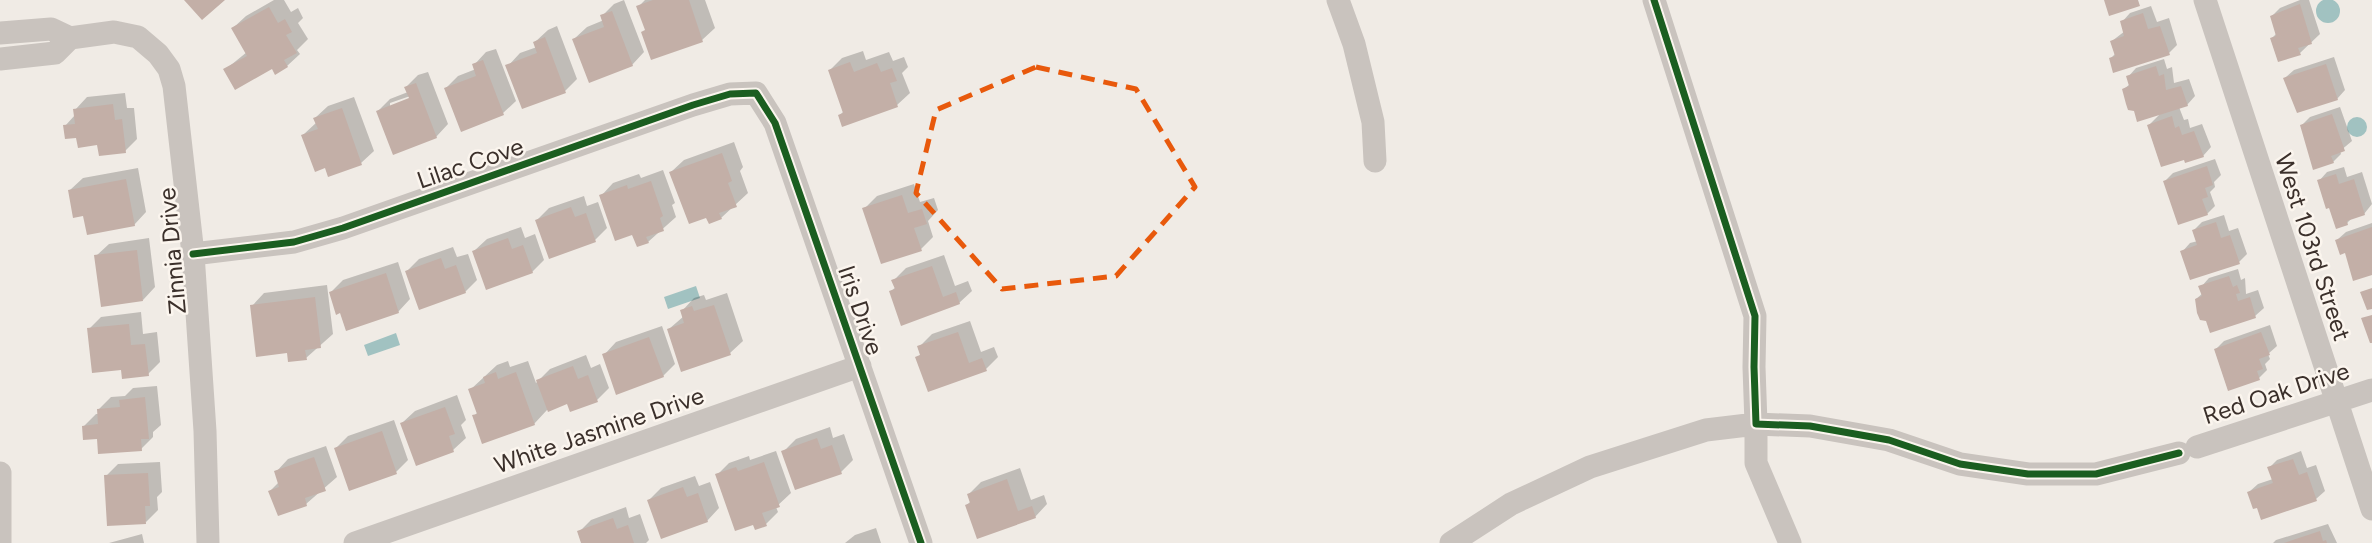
<svg xmlns="http://www.w3.org/2000/svg" width="2372" height="543" viewBox="0 0 2372 543" font-family="Figtree,sans-serif">
  <style>
    .water { fill: #a1c2c1 }
    .shadow { fill: #0003; fill-rule: evenodd }
    .building { fill: #c3afa7 }
    .lines { fill: none; stroke-linecap: round; stroke-linejoin: round }
    .minor { stroke: #c9c3be; stroke-width: 23 }
    .cycleway-casing { stroke: #fbf5ee; stroke-width: 11 }
    .cycleway { stroke: #1b5e20; stroke-width: 7 }
    .marked { fill: none; stroke: #e8590c; stroke-width: 5; stroke-dasharray: 14 9; stroke-linejoin: round }
    .labels { text-anchor: middle; dominant-baseline: central; stroke-width: 5; stroke-linejoin: round; paint-order: stroke }
    .street-label { font-size: 24px; fill: #3b302b; stroke: #fbf5ee }
  </style>
  <rect width="100%" height="100%" fill="#f0ebe5"/>
  <path class="water" d="M2316 11a12 12 0 1 1 24 0a12 12 0 1 1-24 0Z
    M2347 127a10 10 0 1 1 20 0a10 10 0 1 1-20 0Z
    M696,286L700,298L668,309L664,297Z
    M396,333L400,345L368,356L364,345Z"/>
  <path class="shadow" d="M274,0H284L291,12L298,8L303,18L298,23L308,39L297,50L300,54L287,66L276,72L272,67L226,69L247,52L233,28L246,16Z
    M624,0L644,52L632,65L574,39L587,27L604,20L602,16L614,4Z
    M645,0H705L715,28L702,40L652,58L647,29L639,6Z
    M2300,0H2309L2320,34L2300,53L2272,38L2277,33L2272,16L2280,8Z
    M2151,6L2157,22L2169,18L2177,45L2169,53L2111,58L2116,53L2112,41L2125,31L2122,22L2130,13Z
    M557,26L577,79L565,91L508,66L520,53L537,47L535,42L548,30Z
    M496,49L516,101L503,113L462,129L446,88L458,76L476,69L474,65L486,52Z
    M863,51L866,60L889,52L893,61L904,57L908,67L902,73L910,93L897,105L840,115L844,111L830,70L842,58Z
    M2334,57L2345,90L2337,99L2285,78L2294,70Z
    M2164,59L2167,69L2172,67L2174,83L2189,79L2195,96L2187,105L2179,107L2184,120L2188,119L2190,128L2202,124L2211,147L2203,156L2149,125L2161,113L2124,89L2130,84L2128,77L2136,68Z
    M428,72L448,124L436,137L378,111L390,99L408,92L406,87L418,75ZM416,94L417,97L390,107V103Z
    M125,93L127,108H134L137,139L125,151L78,136L65,126L75,115V110L87,97Z
    M354,97L374,151L361,163L326,166L303,135L317,122L315,118L328,106Z
    M2340,107L2352,141L2340,151L2341,154L2333,162L2302,125L2310,117Z
    M734,142L743,167L740,171L748,193L721,218L671,172L684,160Z
    M2215,159L2221,175L2214,182L2215,187L2210,192L2215,206L2207,214L2165,181L2173,173Z
    M2344,167L2347,177L2362,172L2372,204L2364,214L2353,217L2347,223L2319,181L2327,172Z
    M138,168L146,212L134,225L70,190L83,178Z
    M663,170L675,203L672,205L676,217L648,242L633,233L601,196L613,183L639,174L641,178Z
    M914,184L920,202L934,198L938,210L928,221L933,237L921,249L864,209L877,196Z
    M584,196L587,206L598,202L607,228L595,240L537,220L549,208Z
    M2224,215L2229,231L2238,228L2247,254L2239,262L2182,252L2190,243L2198,241L2194,230L2202,222Z
    M2372,223V273L2337,240L2346,232Z
    M521,227L525,238L535,234L544,260L532,272L474,251L487,239Z
    M149,238L155,287L143,300L96,256L109,244Z
    M453,247L457,257L468,254L477,280L465,292L407,271L419,259Z
    M944,255L955,286L968,281L972,291L959,303L891,291L896,287L893,281L906,268Z
    M398,262L410,299L398,312L331,292L343,280Z
    M2238,269L2241,280L2245,278L2246,294L2258,290L2264,308L2255,316L2196,299L2203,293L2201,287L2209,278Z
    M327,285L333,334L306,358L252,306L264,293Z
    M727,293L743,341L730,353L669,329L684,316L682,311L694,298L704,295L706,300Z
    M141,312L143,334L157,332L160,362L148,374L122,368L89,329L101,317Z
    M970,321L981,352L994,347L998,357L986,369L917,358L922,353L919,347L932,334Z
    M2270,325L2277,346L2268,354L2270,359L2265,364L2267,370L2259,378L2216,349L2224,341Z
    M662,326L675,364L663,376L604,355L616,342Z
    M586,355L591,368L600,364L609,388L597,400L568,402L547,410L534,424L474,416L478,412L470,390L497,365L508,361L510,367L528,361L536,383L550,369Z
    M157,386L161,425L153,432V437L141,449L99,437L84,426L96,414H99V409L111,397L125,396L133,388Z
    M457,395L466,420L461,425L466,438L453,450L402,423L415,411Z
    M394,420L408,460L396,472L336,448L348,436Z
    M830,427L833,438L844,434L853,460L841,472L783,452L796,439Z
    M326,446L337,477L306,504L270,491L279,482L276,472L288,459Z
    M776,451L791,493L776,507L778,512L766,524L717,475L729,463L749,456L750,460Z
    M2301,451L2307,468L2316,465L2325,491L2316,499L2249,492L2258,484L2273,479L2269,468L2277,460Z
    M160,462L162,492L157,497L158,510L146,522L106,476L118,464Z
    M1020,468L1031,500L1044,495L1047,504L1035,517L967,505L971,501L969,494L981,482Z
    M695,476L699,486L710,482L719,508L707,521L649,500L661,488Z
    M626,507L629,518L640,514L649,540L646,543H583L579,532L591,520Z
    M2328,524L2337,543H2273L2276,540Z
    M876,528L881,543H845L855,535Z
    M142,534L144,543H109Z"/>
  <path class="building" d="M184,0H225L202,20Z
    M653,0H689L703,42L651,60L641,32L645,30L636,6Z
    M2104,0H2138L2140,6L2109,16Z
    M2300,4L2312,44L2298,48L2301,55L2278,62L2270,38L2276,36L2270,16Z
    M269,7L278,23L285,19L292,32L286,35L297,53L284,60L288,67L275,75L272,69L235,90L223,69L247,56L231,28Z
    M612,11L633,66L589,83L572,39L604,27L600,15Z
    M2143,13L2148,29L2160,26L2170,55L2113,73L2109,58L2115,56L2110,41L2124,36L2120,21Z
    M545,37L566,93L522,109L505,65L537,53L533,42Z
    M483,60L504,115L461,132L444,88L476,76L472,64Z
    M850,62L854,72L877,63L881,72L892,68L897,81L890,83L898,107L842,127L838,115L843,113L828,70Z
    M2326,64L2338,100L2297,113L2283,78Z
    M2156,66L2159,76L2164,74L2166,90L2181,86L2188,106L2137,122L2134,111L2128,110L2126,104L2122,89L2129,86L2126,76Z
    M416,83L437,138L393,155L376,111L409,98L404,87Z
    M113,104L115,120L122,119L126,153L99,156L97,145L78,148L76,138L65,139L63,125L75,124L73,109Z
    M342,108L362,165L328,177L325,168L315,172L301,135L318,129L313,118Z
    M2332,114L2345,151L2331,156L2334,163L2313,170L2300,125Z
    M2172,116L2175,128L2179,126L2182,135L2194,131L2204,157L2185,163L2184,160L2161,167L2147,125Z
    M722,153L732,181L728,183L737,207L719,213L722,219L709,224L706,218L689,224L669,172Z
    M2207,166L2213,185L2205,188L2208,197L2202,199L2208,215L2178,225L2163,181Z
    M2336,174L2339,184L2354,179L2365,215L2347,221L2348,225L2336,229L2329,208L2326,209L2317,180Z
    M126,179L135,226L87,235L83,216L73,218L68,190Z
    M651,181L663,216L660,218L664,231L646,237L649,243L637,247L632,235L615,241L599,195L627,185L628,189Z
    M902,195L908,213L922,209L927,224L914,228L922,251L881,264L862,208Z
    M571,207L575,217L586,213L596,242L549,259L535,220Z
    M2216,222L2221,238L2230,235L2240,264L2190,280L2180,251L2197,245L2192,230Z
    M2372,227V275L2353,281L2345,253L2340,255L2335,240Z
    M508,238L512,249L523,245L533,273L486,290L472,251Z
    M137,250L143,301L101,307L94,255Z
    M441,258L445,269L456,265L466,293L419,310L405,271Z
    M932,266L943,297L956,292L960,304L901,326L889,291L895,289L891,280Z
    M386,273L399,313L346,331L340,313L336,315L329,292Z
    M2229,276L2233,287L2237,285L2240,293L2236,294L2238,301L2250,297L2256,318L2210,333L2206,321L2200,320L2197,313L2195,299L2202,296L2198,286Z
    M2372,288V309L2367,310L2360,292Z
    M315,297L321,348L305,350L307,360L288,362L287,353L256,357L250,305Z
    M714,305L731,355L681,372L667,329L684,323L680,310L692,306L694,311Z
    M2372,315V343H2370L2361,318Z
    M129,324L131,345L145,344L149,376L122,379L121,370L92,373L87,328Z
    M958,332L969,363L982,358L987,371L928,392L915,357L920,355L917,346Z
    M2261,332L2270,355L2259,359L2263,369L2257,371L2260,380L2228,391L2214,349Z
    M649,337L664,377L616,395L602,354Z
    M573,366L578,379L588,375L598,402L570,412L567,404L548,412L536,380Z
    M496,372L498,379L516,372L535,425L482,444L472,415L477,414L468,389L485,383L483,377Z
    M145,397L149,439H141L142,451L98,454L97,439L83,440L82,426L98,424L97,409L120,407L119,400Z
    M445,407L455,434L449,436L454,452L416,466L400,423Z
    M382,431L397,474L349,491L334,448Z
    M817,438L821,449L832,445L842,474L795,490L781,451Z
    M314,457L326,491L305,498L307,506L278,516L268,491L279,487L274,471Z
    M2293,459L2299,475L2307,472L2317,501L2261,520L2257,508L2253,509L2247,492L2273,483L2267,467Z
    M764,462L780,507L762,513L767,526L755,530L753,525L735,531L715,474L736,467L738,471Z
    M148,473L150,506H145L146,524L107,526L104,475Z
    M1007,479L1018,511L1032,506L1036,518L977,539L965,505L970,503L967,494Z
    M683,487L687,497L698,493L708,522L661,539L647,500Z
    M613,518L617,529L628,525L634,543H581L577,531Z
    M2320,531L2323,541L2326,540L2327,543H2284Z"/>
  <g class="lines">
    <path class="minor" d="M1338,0L1354,44L1373,122L1375,161
      M1654,0L1755,316L1754,367L1756,424L1810,426L1889,440L1960,464L2028,474H2096L2179,453
      M2205,0L2372,509
      M0,33L51,29L70,38L114,32L138,37L158,54L169,69L174,86L193,254L205,431L208,543
      M0,59L55,53L70,38
      M193,254L294,242L343,228L693,105L730,94L756,93L775,123L921,543
      M2197,447L2372,390
      M0,473V543
      M355,543L860,366
      M1451,543L1511,504L1590,467L1706,430L1756,424V463L1790,543"/>
    <defs>
      <path id="cycleway" d="M1654,0L1755,316L1754,367L1756,424L1810,426L1889,440L1960,464L2028,474H2096L2179,453
        M193,254L294,242L343,228L693,105L730,94L756,93L775,123L921,543"/>
    </defs>
    <use href="#cycleway" class="cycleway-casing"/>
    <use href="#cycleway" class="cycleway"/>
  </g>
  <path class="marked" d="M1036,67L1136,89L1195,187L1116,276L1002,289L916,193L936,110Z"/>
  <g class="labels">
    <g class="street-label">
      <text transform="translate(470 163) rotate(-19)">Lilac Cove</text>
      <text transform="translate(2313 247) rotate(72)">West 103rd Street</text>
      <text transform="translate(172 251) rotate(-95)">Zinnia Drive</text>
      <text transform="translate(861 310) rotate(71)">Iris Drive</text>
      <text transform="translate(2276 393) rotate(-18)">Red Oak Drive</text>
      <text transform="translate(599 430) rotate(-19)">White Jasmine Drive</text>
    </g>
  </g>
</svg>
